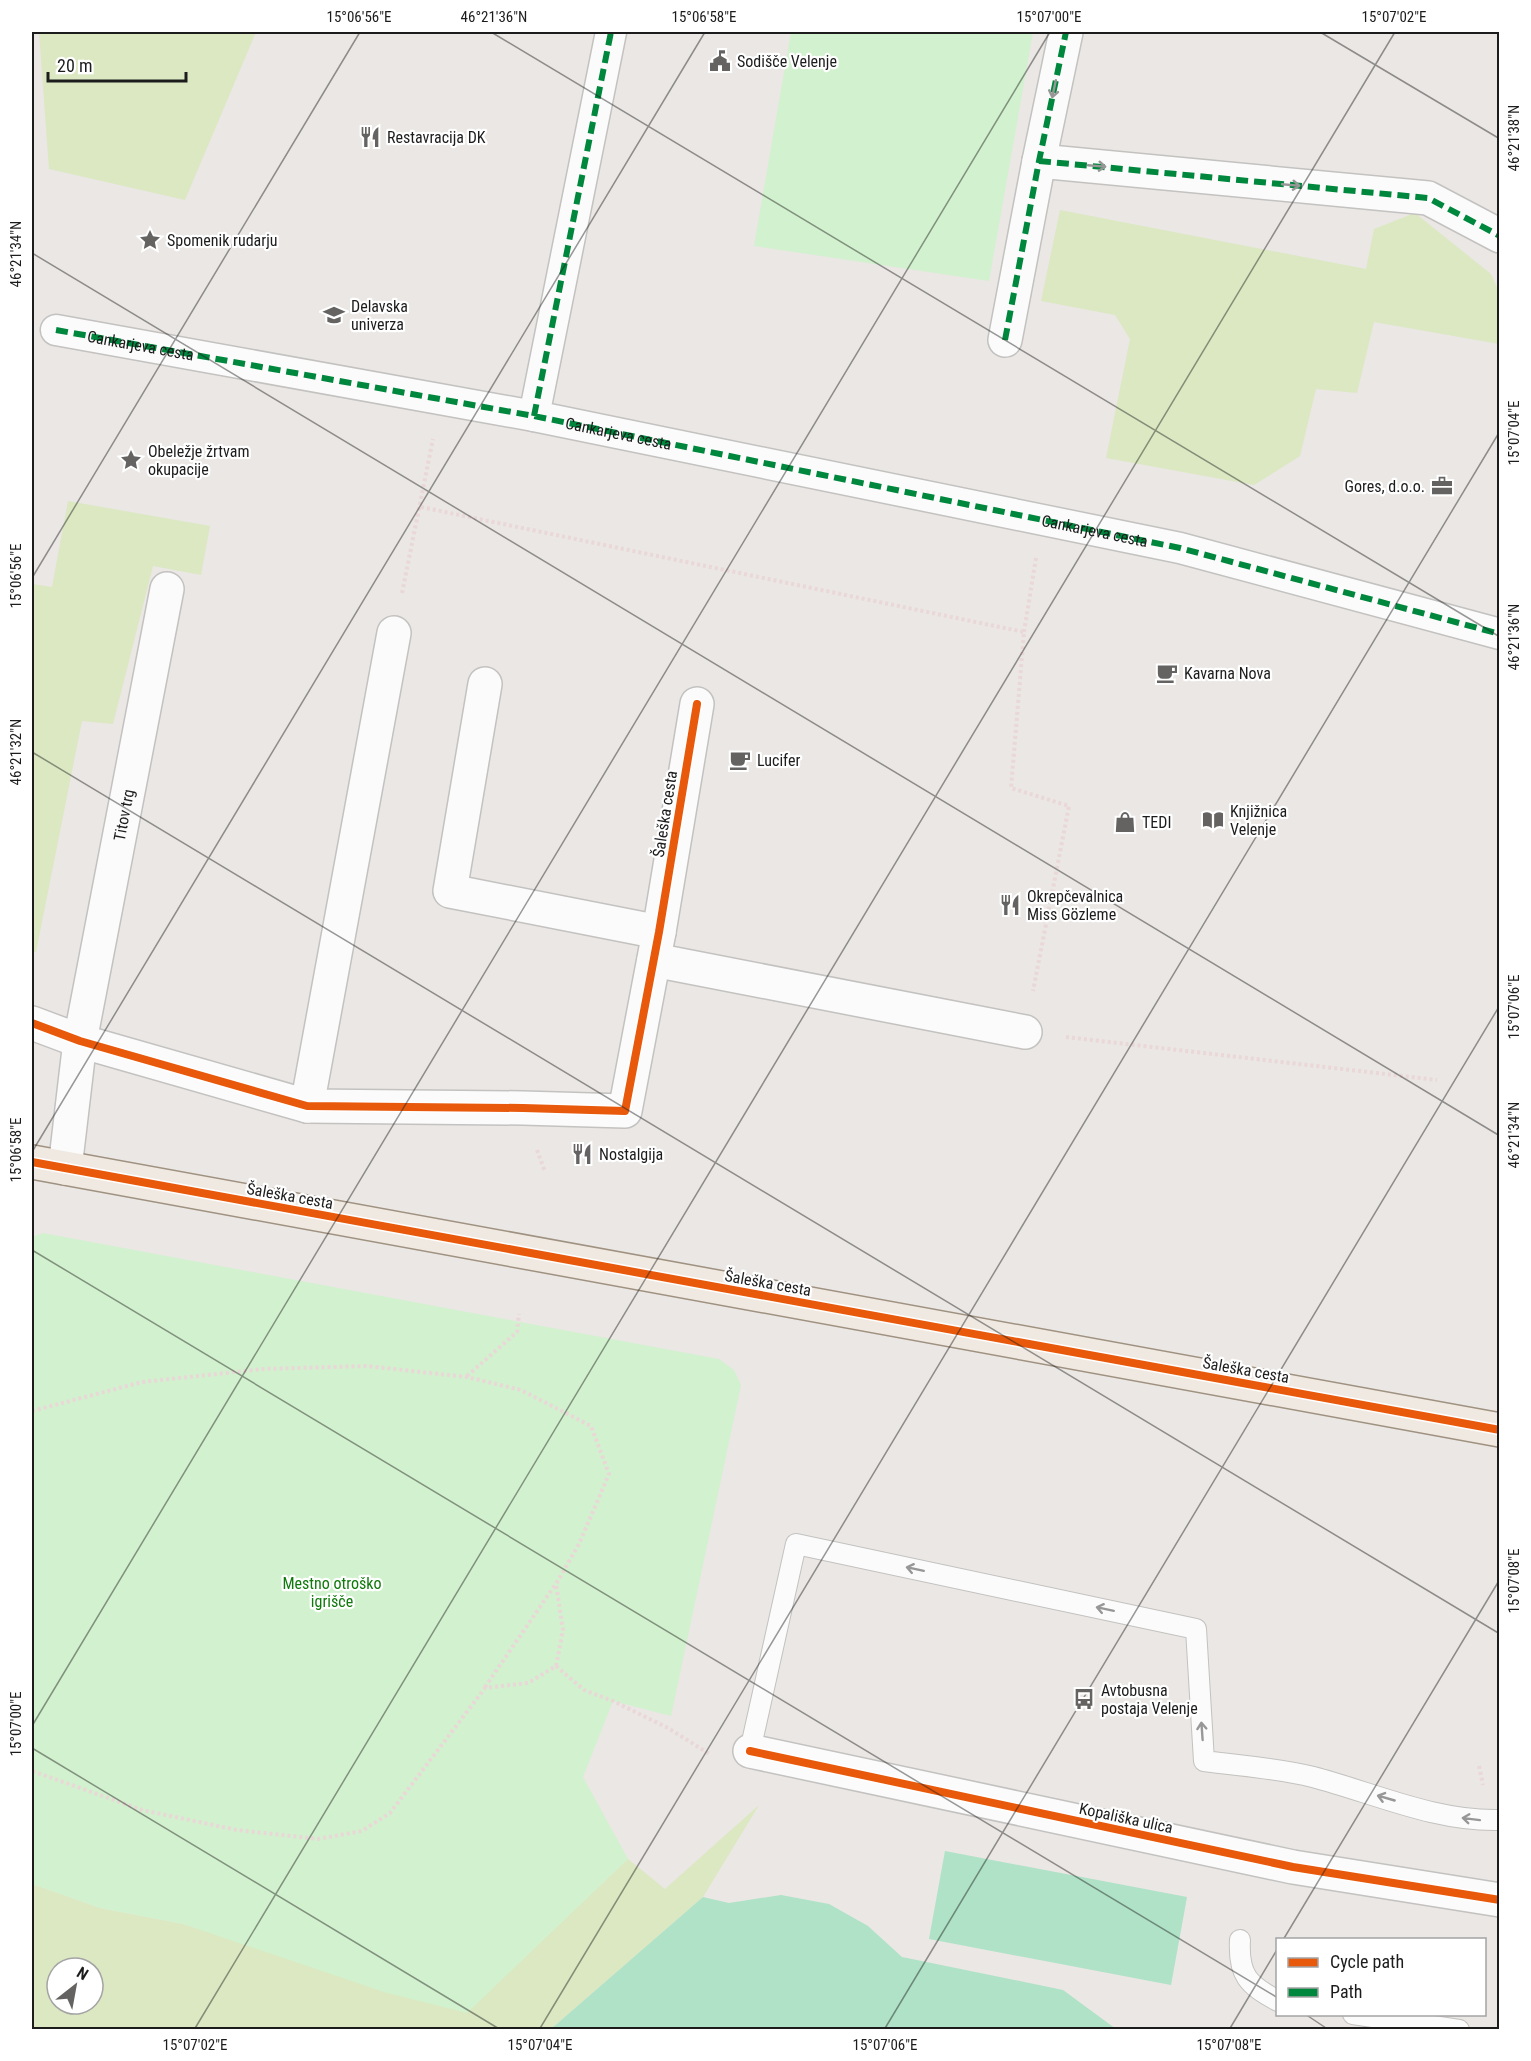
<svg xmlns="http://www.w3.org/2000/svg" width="1531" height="2061" viewBox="0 0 1531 2061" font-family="'Roboto Condensed',sans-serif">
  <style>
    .grass { fill: #dbe8c2; fill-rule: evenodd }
    .park { fill: #d2f1ce }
    .pitch { fill: #afe2c6 }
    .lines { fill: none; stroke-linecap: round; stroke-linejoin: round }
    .service-casing { stroke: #c3c2c0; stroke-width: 22 }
    .pedestrian-casing { stroke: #c3c2c0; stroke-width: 33 }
    .minor-casing { stroke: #c3c2c0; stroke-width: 36 }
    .primary-casing { stroke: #a09281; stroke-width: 36 }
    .path { stroke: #ead7d7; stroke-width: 4; stroke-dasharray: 3 3; stroke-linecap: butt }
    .service { stroke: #fcfbfb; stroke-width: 20 }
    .pedestrian { stroke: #fcfbfb; stroke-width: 30 }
    .minor { stroke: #fcfbfb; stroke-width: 33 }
    .primary { stroke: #f0e9e2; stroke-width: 33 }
    .quiet { stroke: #00873e; stroke-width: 6; stroke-dasharray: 12 6; stroke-linecap: butt }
    .cycleway-casing { stroke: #fff; stroke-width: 11 }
    .cycleway { stroke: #e8590c; stroke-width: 8 }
    .oneway { stroke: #979797 }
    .ticks { fill: none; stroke: #1c1c1c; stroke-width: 1.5; stroke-opacity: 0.45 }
    .labels { text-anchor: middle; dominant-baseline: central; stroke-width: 4.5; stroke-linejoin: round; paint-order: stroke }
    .poi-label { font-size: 16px; fill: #1c1c1c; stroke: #fff; text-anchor: start }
    .street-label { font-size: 16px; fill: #1c1c1c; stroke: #fff }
    .park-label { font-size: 16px; fill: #0f790b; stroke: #fff }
    .neatline { fill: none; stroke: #1c1c1c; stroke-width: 2 }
    .ticks-label { font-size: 15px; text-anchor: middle; fill: #1c1c1c }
  </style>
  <rect width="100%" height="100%" fill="#eae7e4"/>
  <path class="grass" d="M39,32H256L185,200L49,169Z
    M1060,210L1366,269L1374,229L1415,213L1491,274L1499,292V344L1374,322L1357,393L1316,389L1300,456L1254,485L1106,458L1130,339L1115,315L1041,301Z
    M68,501L210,526L201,575L153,566L113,724L82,721L36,952L32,951V584L52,587Z
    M759,1805L703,1897L551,2029L32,2030V1884L100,1908L183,1924L467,2012L628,1859L665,1889ZM57,1968H93V2004H57Z"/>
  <path class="park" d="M791,32H1033L989,281L754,246Z
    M43,1233L719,1359L734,1370L741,1385L671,1716L613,1701L583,1777L628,1859L467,2013L387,1993L183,1924L100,1908L32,1884V1237Z"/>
  <path class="pitch" d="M945,1851L1187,1897L1171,1985L929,1939Z
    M781,1895L829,1904L868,1926L902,1957L1063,1990L1116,2029H551L703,1897L729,1903Z"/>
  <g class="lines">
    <defs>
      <path id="service" d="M750,1751L796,1544L1196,1629L1204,1761C1240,1766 1278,1768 1313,1777C1374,1793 1436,1822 1500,1820
        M1240,1940C1238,1975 1248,1985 1278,2001
        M1353,2014L1459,2030"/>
      <g id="pedestrian">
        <path id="s1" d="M56,330L534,416L1180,548L1500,634"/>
        <path d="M534,416L611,32"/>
      </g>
      <g id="minor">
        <path d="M1039,161L1428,198L1500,236"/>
        <path d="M1005,340L1039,161L1066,32"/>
        <path d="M485,684L450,891L659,932"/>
        <path d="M654,960L1025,1032"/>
        <path d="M32,1023L80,1041L307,1106L523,1108L625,1111L659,932L697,704"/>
        <path d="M307,1106L394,633"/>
        <path id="s2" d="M65,1168L80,1041L167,589"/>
        <path d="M750,1751L1293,1867L1500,1900"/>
      </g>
      <path id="primary" d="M32,1162L1500,1430"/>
    </defs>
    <use href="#service" class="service-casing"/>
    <use href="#pedestrian" class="pedestrian-casing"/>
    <use href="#minor" class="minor-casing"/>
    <use href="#primary" class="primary-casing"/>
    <path class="path" d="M421,507L1024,632L1011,788L1069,806L1033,991
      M402,593L433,439
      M1024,632L1036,558
      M1066,1037L1437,1080
      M537,1150L545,1172
      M467,1376L517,1332L519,1314
      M32,1411L142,1382L263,1369L367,1366L467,1377L521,1390L591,1426L609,1474L579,1544L556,1584L563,1630L556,1666L528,1683L485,1688L390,1813L362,1831L318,1839L237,1830L142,1810L32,1771
      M556,1666L584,1690L613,1701L668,1728L711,1755
      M485,1687L555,1585
      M1479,1766L1483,1785"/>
    <use href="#service" class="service"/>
    <use href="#pedestrian" class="pedestrian"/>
    <use href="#minor" class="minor"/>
    <use href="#primary" class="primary"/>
    <path class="quiet" d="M1039,161L1428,198L1500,236
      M56,330L534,416L1180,548L1500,634
      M1005,340L1039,161L1066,32
      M534,416L611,32"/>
    <defs>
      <path id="cycleway" d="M32,1023L80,1041L307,1106L523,1108L625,1111L659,932L697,704
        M32,1162L1500,1430
        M750,1751L1293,1867L1500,1900"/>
    </defs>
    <use href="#cycleway" class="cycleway-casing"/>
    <use href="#cycleway" class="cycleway"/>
  </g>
  <defs><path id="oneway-shaft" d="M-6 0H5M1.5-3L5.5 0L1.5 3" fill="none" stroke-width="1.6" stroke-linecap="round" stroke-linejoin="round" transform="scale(1.5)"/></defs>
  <g class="oneway">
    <use href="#oneway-shaft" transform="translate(1054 89) rotate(102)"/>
    <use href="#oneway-shaft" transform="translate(1097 166) rotate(5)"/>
    <use href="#oneway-shaft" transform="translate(1291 185) rotate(5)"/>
    <use href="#oneway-shaft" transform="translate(915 1569) rotate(-168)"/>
    <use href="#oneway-shaft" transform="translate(1105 1609) rotate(-168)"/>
    <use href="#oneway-shaft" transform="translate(1202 1731) rotate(-94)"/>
    <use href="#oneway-shaft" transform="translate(1386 1798) rotate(-164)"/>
    <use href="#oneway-shaft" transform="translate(1471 1819) rotate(-173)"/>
  </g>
  <path class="ticks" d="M491,32L1500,637M1320,32L1500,139M32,253L1500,1136M32,578L360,32M32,752L1500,1634M32,1152L705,32M32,1250L1278,1998M32,1726L1050,32M32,1748L501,2030M1283,1940L1500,1579M1305,2014L1329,2030M194,2030L1395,32M539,2030L1500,431M884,2030L1500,1005M1229,2030L1278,1948"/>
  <defs>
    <symbol id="civic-bare" viewBox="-9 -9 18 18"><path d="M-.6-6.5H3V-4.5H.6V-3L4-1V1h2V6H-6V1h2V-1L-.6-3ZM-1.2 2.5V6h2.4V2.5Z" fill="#646362" stroke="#fff" stroke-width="2.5" paint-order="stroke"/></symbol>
    <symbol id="restaurant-bare" viewBox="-9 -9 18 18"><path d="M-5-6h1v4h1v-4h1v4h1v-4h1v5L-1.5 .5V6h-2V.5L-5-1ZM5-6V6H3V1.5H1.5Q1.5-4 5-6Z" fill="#646362" stroke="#fff" stroke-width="2.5" paint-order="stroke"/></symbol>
    <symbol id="sight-bare" viewBox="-9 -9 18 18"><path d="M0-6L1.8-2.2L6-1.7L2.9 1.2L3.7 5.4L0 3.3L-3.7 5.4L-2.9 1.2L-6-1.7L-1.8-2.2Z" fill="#646362" stroke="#fff" stroke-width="2.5" paint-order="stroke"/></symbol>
    <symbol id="university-bare" viewBox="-9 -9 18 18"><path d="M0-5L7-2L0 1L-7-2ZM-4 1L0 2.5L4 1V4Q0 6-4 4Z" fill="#646362" stroke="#fff" stroke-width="2.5" paint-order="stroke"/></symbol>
    <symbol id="office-bare" viewBox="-9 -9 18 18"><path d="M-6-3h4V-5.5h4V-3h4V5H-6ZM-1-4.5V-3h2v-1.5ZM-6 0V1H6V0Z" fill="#646362" stroke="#fff" stroke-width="2.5" paint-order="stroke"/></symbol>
    <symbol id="cafe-bare" viewBox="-9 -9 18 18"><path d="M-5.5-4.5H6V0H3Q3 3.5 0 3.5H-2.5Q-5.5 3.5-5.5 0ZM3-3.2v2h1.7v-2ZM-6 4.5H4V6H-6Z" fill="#646362" stroke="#fff" stroke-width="2.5" paint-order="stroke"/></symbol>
    <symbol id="library-bare" viewBox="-9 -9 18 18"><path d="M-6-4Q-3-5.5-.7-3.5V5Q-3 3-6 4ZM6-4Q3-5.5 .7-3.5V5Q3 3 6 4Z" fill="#646362" stroke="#fff" stroke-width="2.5" paint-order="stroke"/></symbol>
    <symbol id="shop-bare" viewBox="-9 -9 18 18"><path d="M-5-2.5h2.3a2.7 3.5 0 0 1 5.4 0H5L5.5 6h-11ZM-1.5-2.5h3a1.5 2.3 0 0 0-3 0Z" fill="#646362" stroke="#fff" stroke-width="2.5" paint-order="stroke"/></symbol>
    <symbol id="bus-bare" viewBox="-9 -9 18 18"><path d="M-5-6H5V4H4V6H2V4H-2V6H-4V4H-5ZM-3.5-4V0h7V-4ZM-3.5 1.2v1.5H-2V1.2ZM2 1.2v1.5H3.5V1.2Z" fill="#646362" stroke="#fff" stroke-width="2.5" paint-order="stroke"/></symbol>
  </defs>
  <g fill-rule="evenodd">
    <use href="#civic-bare" x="705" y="46" width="30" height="30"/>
    <use href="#restaurant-bare" x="355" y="122" width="30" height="30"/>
    <use href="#sight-bare" x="135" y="225" width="30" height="30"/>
    <use href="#university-bare" x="319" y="300" width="30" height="30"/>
    <use href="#sight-bare" x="116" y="445" width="30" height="30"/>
    <use href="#office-bare" x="1427" y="471" width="30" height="30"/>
    <use href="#cafe-bare" x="1152" y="658" width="30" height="30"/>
    <use href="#cafe-bare" x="725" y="745" width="30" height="30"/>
    <use href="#library-bare" x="1198" y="805" width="30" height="30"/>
    <use href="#shop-bare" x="1110" y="807" width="30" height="30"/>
    <use href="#restaurant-bare" x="995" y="890" width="30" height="30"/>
    <use href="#restaurant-bare" x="567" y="1139" width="30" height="30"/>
    <use href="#bus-bare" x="1069" y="1684" width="30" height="30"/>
  </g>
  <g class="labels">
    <g class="poi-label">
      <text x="737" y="61">Sodišče Velenje</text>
      <text x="387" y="137">Restavracija DK</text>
      <text x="167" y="240">Spomenik rudarju</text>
      <text x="351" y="306">Delavska<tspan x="351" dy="18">univerza</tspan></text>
      <text x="148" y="451">Obeležje žrtvam<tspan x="148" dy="18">okupacije</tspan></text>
      <text x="1425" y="486" text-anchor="end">Gores, d.o.o.</text>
      <text x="1184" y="673">Kavarna Nova</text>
      <text x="757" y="760">Lucifer</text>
      <text x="1230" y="811">Knjižnica<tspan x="1230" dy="18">Velenje</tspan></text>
      <text x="1142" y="822">TEDI</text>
      <text x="1027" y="896">Okrepčevalnica<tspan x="1027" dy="18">Miss Gözleme</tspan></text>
      <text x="599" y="1154">Nostalgija</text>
      <text x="1101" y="1690">Avtobusna<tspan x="1101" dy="18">postaja Velenje</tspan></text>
    </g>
    <g class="street-label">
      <text stroke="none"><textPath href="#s1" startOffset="86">Cankarjeva cesta</textPath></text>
      <text stroke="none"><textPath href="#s1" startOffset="572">Cankarjeva cesta</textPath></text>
      <text stroke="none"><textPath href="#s1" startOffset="1058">Cankarjeva cesta</textPath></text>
      <text transform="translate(665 814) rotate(-81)">Šaleška cesta</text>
      <text stroke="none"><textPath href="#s2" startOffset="358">Titov trg</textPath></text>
      <text transform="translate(290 1196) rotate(10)">Šaleška cesta</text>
      <text transform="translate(768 1283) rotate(10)">Šaleška cesta</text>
      <text transform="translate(1246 1370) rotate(10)">Šaleška cesta</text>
      <text transform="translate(1126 1818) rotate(12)">Kopališka ulica</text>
    </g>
    <g class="park-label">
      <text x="332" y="1583">Mestno otroško<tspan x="332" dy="18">igrišče</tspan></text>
    </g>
  </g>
  <rect width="1531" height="2061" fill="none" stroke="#ffffff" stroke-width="66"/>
  <rect x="1276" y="1938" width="210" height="78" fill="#ffffff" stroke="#a4a4a4" stroke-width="1.5"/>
  <rect x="1288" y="1958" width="30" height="9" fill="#e8590c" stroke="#a4a4a4" stroke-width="1.5"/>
  <text x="1330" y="1968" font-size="18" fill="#1c1c1c">Cycle path</text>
  <rect x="1288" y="1988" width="30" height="9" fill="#00873e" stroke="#a4a4a4" stroke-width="1.5"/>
  <text x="1330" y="1998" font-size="18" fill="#1c1c1c">Path</text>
  <g transform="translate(75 1986) rotate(31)"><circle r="28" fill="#ffffff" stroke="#a4a4a4" stroke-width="1.5"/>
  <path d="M0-4.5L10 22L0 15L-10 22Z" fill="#646362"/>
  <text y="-9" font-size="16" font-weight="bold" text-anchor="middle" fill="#1c1c1c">N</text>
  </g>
  <path d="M48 72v9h138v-9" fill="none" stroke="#1c1c1c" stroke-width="3"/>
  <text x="57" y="72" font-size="18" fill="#1c1c1c" stroke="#ffffff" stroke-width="4.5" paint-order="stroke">20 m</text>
  <rect x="33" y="33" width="1465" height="1995" class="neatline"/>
  <g class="ticks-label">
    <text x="359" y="22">15°06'56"E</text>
    <text x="494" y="22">46°21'36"N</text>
    <text x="704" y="22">15°06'58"E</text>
    <text x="1049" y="22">15°07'00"E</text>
    <text x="1394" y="22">15°07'02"E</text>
    <text transform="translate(1514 138) rotate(-90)" y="5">46°21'38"N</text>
    <text transform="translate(16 254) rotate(-90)" y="5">46°21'34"N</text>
    <text transform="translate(1514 433) rotate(-90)" y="5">15°07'04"E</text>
    <text transform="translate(16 576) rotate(-90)" y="5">15°06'56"E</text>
    <text transform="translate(1514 637) rotate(-90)" y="5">46°21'36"N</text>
    <text transform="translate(16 752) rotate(-90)" y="5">46°21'32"N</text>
    <text transform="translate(1514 1007) rotate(-90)" y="5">15°07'06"E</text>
    <text transform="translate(1514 1135) rotate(-90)" y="5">46°21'34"N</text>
    <text transform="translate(16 1150) rotate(-90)" y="5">15°06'58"E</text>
    <text transform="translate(1514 1581) rotate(-90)" y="5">15°07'08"E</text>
    <text transform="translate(16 1724) rotate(-90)" y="5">15°07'00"E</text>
    <text x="195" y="2050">15°07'02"E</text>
    <text x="540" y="2050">15°07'04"E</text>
    <text x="885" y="2050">15°07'06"E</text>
    <text x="1229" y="2050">15°07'08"E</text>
  </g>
</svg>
